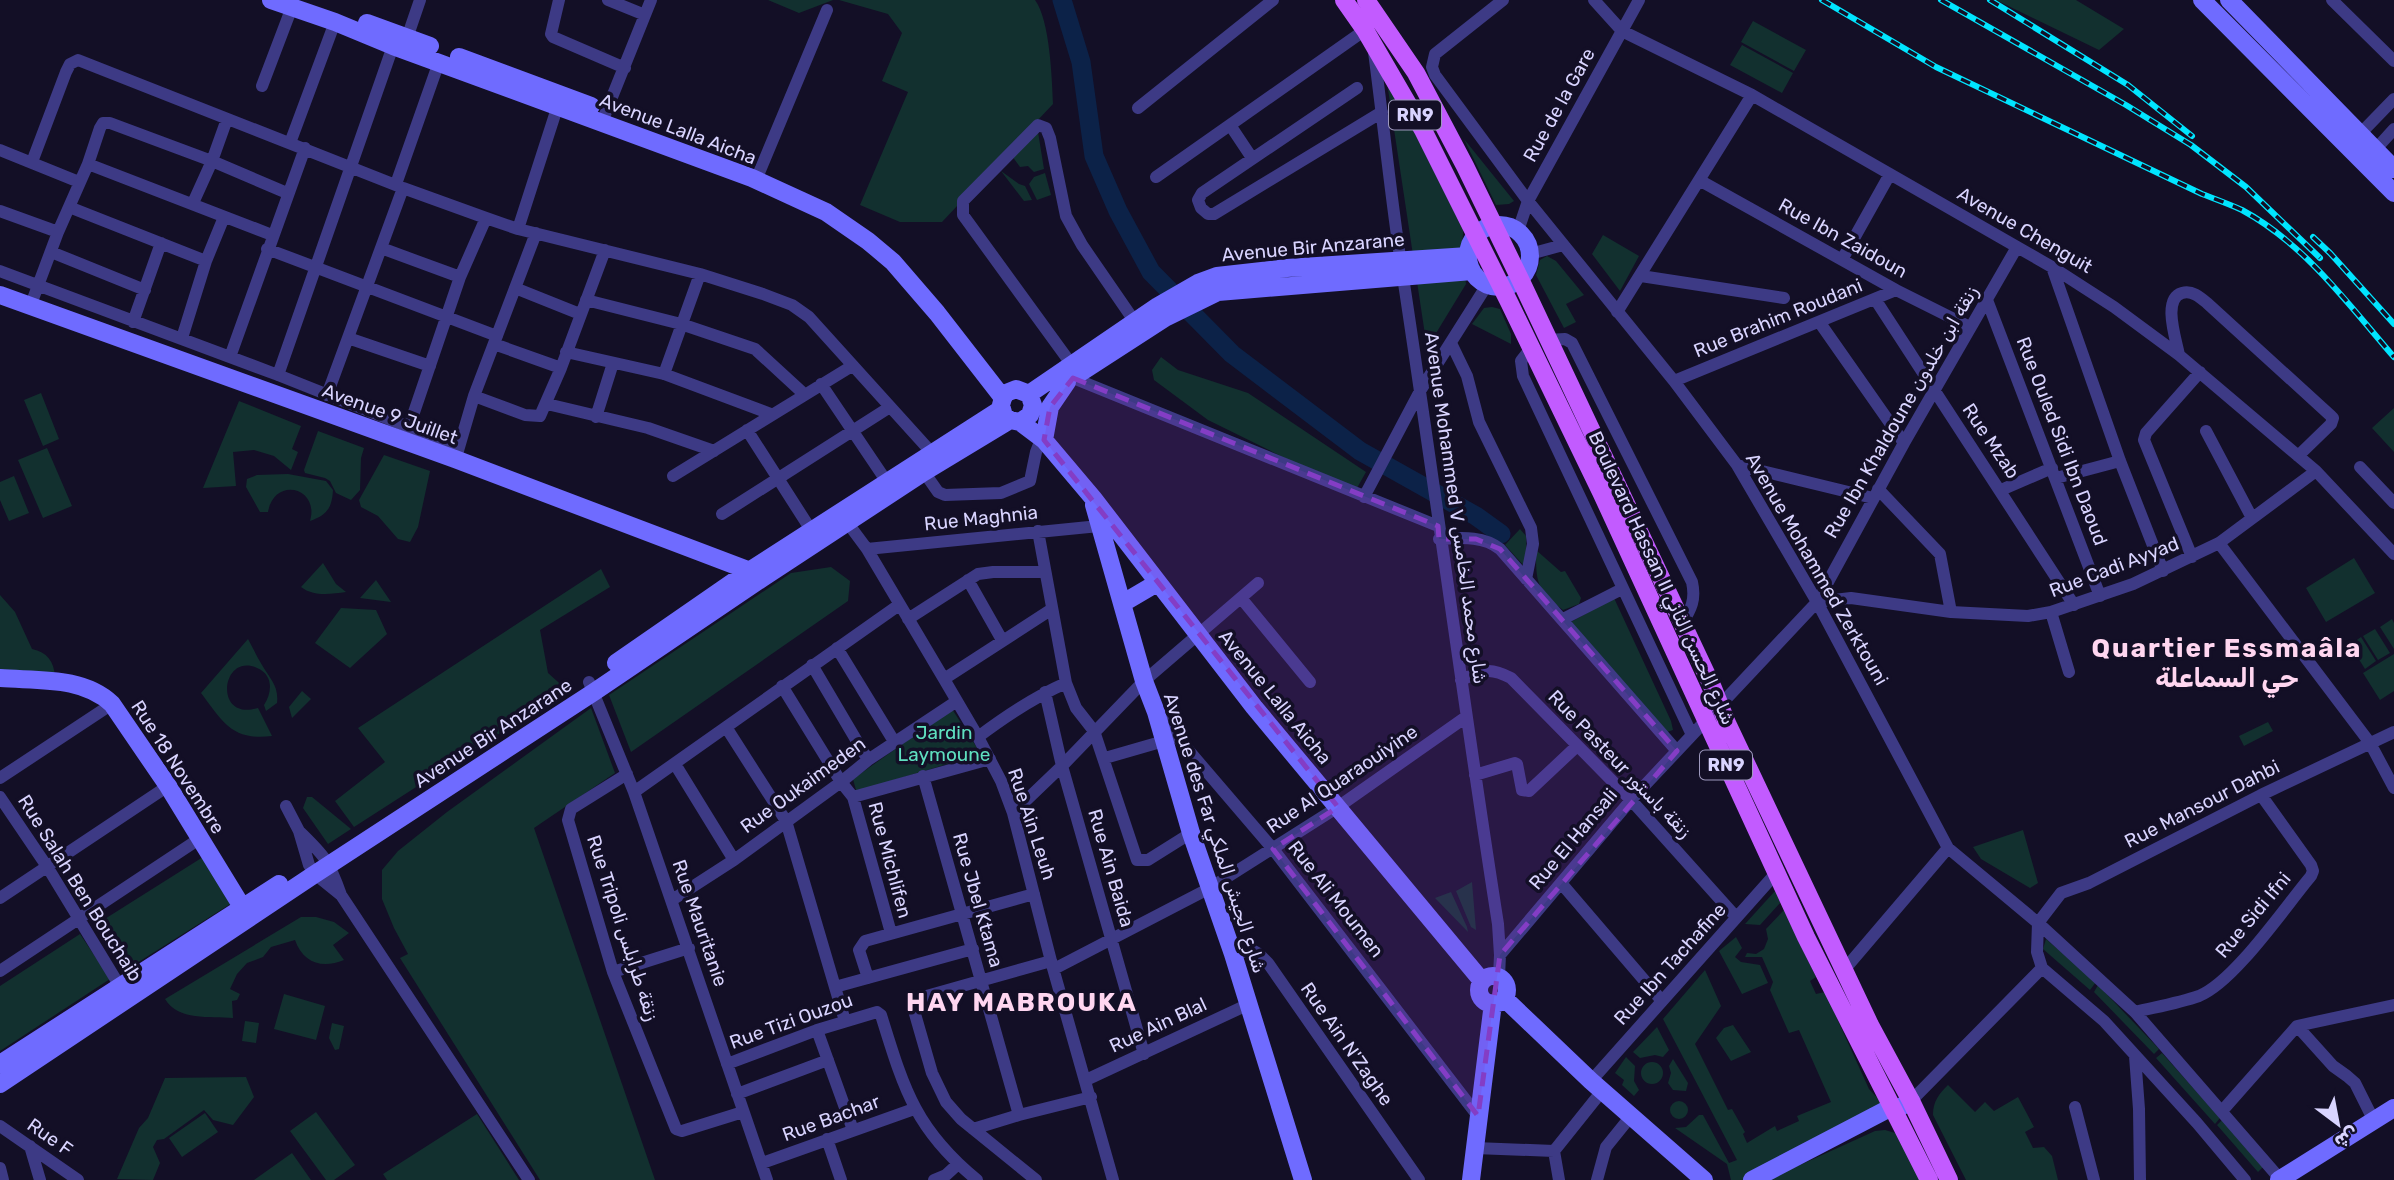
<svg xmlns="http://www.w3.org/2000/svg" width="2394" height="1180" viewBox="0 0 2394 1180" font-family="Rubik,Cairo,sans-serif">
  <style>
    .green { fill: #12302f }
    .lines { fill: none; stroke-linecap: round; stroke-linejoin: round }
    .river { stroke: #0c2248; stroke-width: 19 }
    .street { stroke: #3d3a85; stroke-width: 12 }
    .secondary { stroke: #6f6bff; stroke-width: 18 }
    .primary { stroke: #c25bff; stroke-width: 18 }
    .rail-casing { stroke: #00e5ff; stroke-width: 6 }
    .rail { stroke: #130f26; stroke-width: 3.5; stroke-dasharray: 10; stroke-linecap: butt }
    .marked { fill: #843dc5; fill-opacity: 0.2; stroke: #843dc5; stroke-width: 5; stroke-dasharray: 14 9; stroke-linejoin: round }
    .labels { text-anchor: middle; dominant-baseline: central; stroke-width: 7; stroke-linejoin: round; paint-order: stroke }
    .shield { fill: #130f26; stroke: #9e99be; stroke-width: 2 }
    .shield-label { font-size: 18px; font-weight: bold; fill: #d9d4ff }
    .street-label { font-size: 19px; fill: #d9d4ff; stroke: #130f26 }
    .park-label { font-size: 19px; fill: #5fe0c0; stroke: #130f26 }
    .district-label { font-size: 26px; font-weight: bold; letter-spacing: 2px; fill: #ffd6f0; stroke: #130f26 }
  </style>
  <rect width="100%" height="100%" fill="#130f26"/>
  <path class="green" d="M768,0H833L799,13Z
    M839,0H1035C1050,20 1052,79 1053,104L942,222H900L860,205L908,92L882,81L902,33L888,14Z
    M1996,0H2076L2124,29L2099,50Z
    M1753,21L1806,50L1794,71L1741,42Z
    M1742,45L1793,73L1782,93L1730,65Z
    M1386,76L1464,220L1462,248L1466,284L1427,348Z
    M1038,132L1044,169L1034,172L1028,166L1020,167L1012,156Z
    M1464,139L1514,201L1509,204L1496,205Z
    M1001,171L1019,184L1025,186L1032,200L1024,201Z
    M1045,173L1051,195L1037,200L1029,184L1034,177Z
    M1603,235L1639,256L1620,291L1592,254Z
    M1547,256L1556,261L1584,295L1566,304L1576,322L1564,328L1536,275L1540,260Z
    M1492,307L1500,309L1511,334V344L1472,324L1484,308Z
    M1161,357L1178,370L1248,393L1366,472L1357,488L1293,462L1208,420L1154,380L1152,370Z
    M41,393L59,439L43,446L24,400Z
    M239,401L301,426L292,449L298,452L291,470L274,456L254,450L233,452L236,486L203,488Z
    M2394,408V452L2372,428Z
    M318,431L364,448L361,458L360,490L351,500L336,493L330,481L325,478L305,473L304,470Z
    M47,448L72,506L43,518L18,460Z
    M384,455L430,471L418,527L410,542L398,539L378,516L361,507L359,500Z
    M288,474L326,481L333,490C332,508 327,515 310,521C320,487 274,476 268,512H260L246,487L247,479L257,475Z
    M14,476L29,513L9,521L0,500V482Z
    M1520,529L1526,536L1527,569L1505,545Z
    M1536,550L1561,572L1565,571L1581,598L1579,604L1563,610C1536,589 1536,582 1536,550Z
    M2354,558L2375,593L2326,622L2306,588Z
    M323,563L336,584L346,592C331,594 314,597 301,587Z
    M831,567L850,581L848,601L631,752L609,695L791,573Z
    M601,569L610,587L540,630L548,673L567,690L354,827L335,801L385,762L358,728Z
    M376,580L391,602L360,598Z
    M0,595L15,612L32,649C47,652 54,661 55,677L0,673Z
    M1614,598L1671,721L1673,730L1667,732L1571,622Z
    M341,608L376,610L387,634L350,668L315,643Z
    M2392,619L2394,623V649L2380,627Z
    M2375,629L2390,653L2378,660L2363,636Z
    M2361,637L2376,661L2365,669L2350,645Z
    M248,639C253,648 257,657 262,665C270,679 279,686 277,703L266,711L264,705C272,693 274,675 257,668C221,652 213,722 258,708L272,736C232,741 223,722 201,693Z
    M2394,654V691L2380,700L2363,673Z
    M302,691L311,699L292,718L289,707Z
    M591,708L615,773L534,828L655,1180H540L400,958L408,954L394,928L382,899V870L398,851L447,812Z
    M952,709L981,754L864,789L856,790L853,779Z
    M2268,722L2273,731L2244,746L2239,736Z
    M307,797H312L351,829L328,844L303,808Z
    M2023,830L2038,883L2030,888L1981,859L1973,847Z
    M203,857L232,903L129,968L100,922Z
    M1472,882L1476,930L1471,927L1456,891Z
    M1775,891L1781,902L1760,925L1745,924Z
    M1451,892L1467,927L1468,932L1435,898Z
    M1784,910L1816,977L1810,981L1816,994L1825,992L1869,1089L1884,1105L1743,1180H1731L1727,1164L1675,1128L1686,1127L1699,1115H1703L1729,1163L1737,1160L1663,1019L1705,970L1721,1006L1695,1044L1728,1110L1732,1109L1745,1132L1743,1134L1747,1143L1775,1126L1777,1131L1799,1121L1797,1116L1831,1102L1799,1030L1789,1033L1770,990L1773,982L1762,957H1745L1747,953L1756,954L1764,949L1768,939L1766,929Z
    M316,917L334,922L349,933L333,945L344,960C322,969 303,963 295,940L271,947L263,957L247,963L237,974L230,989L240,994L237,1000L232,1001L233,1018C210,1016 178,1021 165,999L301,917Z
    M80,934L110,979L0,1051V986Z
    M1736,937L1742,948L1735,957L1741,962L1760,965L1768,983L1742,994L1719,951Z
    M2046,939L2096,982L2090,990L2043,949Z
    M2098,985L2159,1049L2154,1054L2094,992Z
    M284,994L325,1006L316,1040L274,1029Z
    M245,1021L259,1023L256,1043L242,1041Z
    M332,1023L344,1026L339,1049L335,1050L329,1038Z
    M1733,1025L1751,1052L1731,1061L1716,1038L1724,1028Z
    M1657,1027L1669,1050L1663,1057L1655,1055L1640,1058L1633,1052Z
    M2162,1053L2220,1118L2215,1124L2156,1058Z
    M1626,1057L1635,1066L1634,1081L1639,1090L1634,1096L1622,1085L1624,1080L1615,1073Z
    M1673,1059L1688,1083L1686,1091L1673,1090L1668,1083L1671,1073L1669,1066Z
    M1641 1073a11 11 0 1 1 22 0a11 11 0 1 1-22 0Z
    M246,1077L254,1097L233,1125L213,1120L204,1110L164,1139L157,1140L153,1147L160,1163L153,1180L117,1179L139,1128L148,1118L165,1078Z
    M1948,1085L1975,1112L1985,1102L1994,1111L2018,1097L2034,1127L2025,1132L2033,1148L2044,1147L2052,1156L2058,1180H1966L1933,1115C1933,1101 1939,1094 1948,1085Z
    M1670 1110a9 9 0 1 1 18 0a9 9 0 1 1-18 0Z
    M316,1112L355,1165L334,1180H326L290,1131Z
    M205,1113L218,1132L182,1157L169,1138Z
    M477,1114L519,1180H387L383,1174Z
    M2222,1120L2263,1167L2258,1172L2217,1125Z
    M1885,1130L1902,1135L1924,1180H1767L1875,1131Z
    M292,1153L311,1180H254Z"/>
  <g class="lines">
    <path class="river" d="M1062,0L1081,62L1094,156L1118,211L1151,272L1232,354L1360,451L1476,516L1501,534"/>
    <path class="street" d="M559,0L551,34L553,37L625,68
      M608,0L645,15
      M1503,0L1435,54L1432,67L1435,75L1528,201L1674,381L1737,465L1817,602L1948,848L2038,923L2135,1012L2281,1180
      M1594,0L1622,31L1752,95L2052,267L2114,307L2179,355L2316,471L2394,554
      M2332,0L2394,61
      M407,38L420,0
      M1374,52C1383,120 1390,189 1400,257C1434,479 1463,702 1498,924L1500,955L1499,977
      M262,86L292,7
      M1357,88L1202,193L1198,200L1201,208L1208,214H1214L1382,112
      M1138,108L1273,0
      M602,122L651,0
      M1230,125L1252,158
      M2360,134L2394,99
      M290,143L335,22
      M0,150L79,182
      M2375,150L2394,129
      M32,162L66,72L70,64L78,60L403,188L486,218L518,229L700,274L763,294L792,305L809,317L932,453
      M88,164L272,235
      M1156,177L1365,30
      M756,180L827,10
      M1699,180L1896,290L1970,327
      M396,184L439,62
      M193,203L212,161L227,119
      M69,207L206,261
      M0,211L58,232
      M518,229L559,102
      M1518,231L1528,201L1639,0
      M381,248L460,277
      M267,249L497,336
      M51,252L145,290
      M1530,254L1563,245
      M1843,258L1890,174
      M2052,267L2120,461L2163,571
      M0,271L278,375L459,447
      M1641,276L1784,298
      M515,288L580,314
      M1875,299L2074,605
      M586,300L681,324L755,349L804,394
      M1987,300L2100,596
      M30,307L58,232L88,164L100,128L103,123H110L212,161L287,193
      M1617,312L1752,95
      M133,322L161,243
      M1820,323L1904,443
      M182,338L206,261L224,217
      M348,338L430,366
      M1548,340L1565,339L1572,343L1692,582C1696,600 1691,609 1682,624
      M1451,343L1467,376L1479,422L1531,528L1533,544L1526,579
      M494,344L561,368
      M1531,348L1521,361L1523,376L1692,735
      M566,352L664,374L771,414
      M2179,355C2176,339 2162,299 2182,293C2192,290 2200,297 2207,303L2331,416L2333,418L2331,424L2298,456
      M230,357L305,148
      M1072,365L963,215V201L1038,125L1046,128L1050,138L1066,216L1082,245L1135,322
      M664,374L700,274
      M278,375L393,46
      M1073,378L1438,526
      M1674,381L1896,290
      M821,384L887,482
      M327,395L403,188
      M474,396L525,415L540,416L561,368L605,250
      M547,404L648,428L714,451
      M596,417L613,363
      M409,427L460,277L486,218
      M747,430L811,530
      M2206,431L2252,518
      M457,454L474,396L536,233
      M1737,465L1873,498
      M2360,467L2394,503
      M924,472L938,492L945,495L1001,493L1030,481L1036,452L1042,437
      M673,476L852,366
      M2056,478L2120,461
      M1878,489L1940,554L1951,612
      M2001,490L2052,468
      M1364,497L1420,391L1487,285
      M722,514L890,407
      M844,518L867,549L944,679L978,737L1001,781L1013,813L1051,961L1113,1180
      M1038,531L1066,683L1076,708L1094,731L1137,860H1148L1191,833
      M1439,539C1459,538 1483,535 1500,549L1677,751
      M2219,543L2370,743L2394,788
      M867,549L1099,526
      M2192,557L2144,440L2146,433L2200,372
      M968,580L1002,640
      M1241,598L1310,682
      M1817,602L1851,598L1951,612L2028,616L2051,612L2133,584L2219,543L2316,471
      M2051,612L2069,672
      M908,619L978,574L993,572H1044
      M1563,619L1622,589
      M837,648L895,743
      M812,665L868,760
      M944,679L1052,609
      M1461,680C1483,671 1488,666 1511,678L1631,800L1736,917
      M589,682L634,792L767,1180
      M782,686L841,782L853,797L891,933
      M1045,692L1062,766L1144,1054
      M1160,717L1273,849L1478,1116
      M726,727L786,821L845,1021
      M978,737C1006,716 1034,697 1066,683
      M1105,758L1164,741
      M675,764L734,860
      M627,774L571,809L568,820L613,972L676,1129L682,1131L743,1112
      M1475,775L1515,763L1517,764L1522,790L1529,791L1577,746
      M923,776L1019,1115
      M0,778L112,704
      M634,792L899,605
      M0,797L48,868L124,993
      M853,797L990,759
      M286,806L299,831L309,865L315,874L341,895
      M1013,813L1062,766L1144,681L1258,583
      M299,831C325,856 329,861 341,895L529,1180
      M1561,883L1662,1001
      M0,898L168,786
      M672,900L734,860L841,782L868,760L957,701
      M2038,923L2061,893L2089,883L2261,795L2394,732
      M1233,954L1252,950L1259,954L1268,963L1419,1180
      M1500,955L1631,800L1817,602L1904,443L2017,247
      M2042,968L2104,1021L2197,1123L2245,1180
      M1054,969L1210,888L1338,807L1466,717
      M1844,970L1948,848
      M0,971L199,839
      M613,972L689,948
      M868,978L859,950L865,941L1034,894
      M835,987L973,949
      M2135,1012C2156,1007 2179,1003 2199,996C2234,982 2285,907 2311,876L2313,871L2311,865L2261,795
      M2297,1026L2333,1066L2347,1076L2355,1083L2374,1121
      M817,1030L853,1130
      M2135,1056L2139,1109L2140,1180
      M727,1064L817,1030L877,1012L881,1015C904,1089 915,1129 977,1180
      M1086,1080L1247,1005
      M1591,1081L1777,872
      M737,1094L828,1060
      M1911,1101L2042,968L2037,952L2038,923
      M2075,1107L2094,1180
      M2222,1111L2297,1026L2394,1005
      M0,1126L78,1180
      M973,1129L1019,1115L1091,1097
      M827,1139L841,1180
      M30,1146L40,1180
      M1475,1148L1554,1151
      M762,1163L914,1109
      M0,1168L3,1180
      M934,1180L946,1175L958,1164
      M1036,1180L961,1119L946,1102L932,1073L913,1007L916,1001L923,997L1051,961
      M1559,1180L1554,1151L1602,1091
      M1597,1180L1606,1147L1631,1116"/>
    <path class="secondary" d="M271,0L335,22L393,46L752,178L826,212L868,241L893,262L937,313L1003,398
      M2202,0L2394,193
      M2229,0L2394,169
      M367,23L430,46
      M459,57L591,106
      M1468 256a31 31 0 1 1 62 0a31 31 0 1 1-62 0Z
      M0,295L455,459L758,574
      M1080,373L1165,318L1218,292L1472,271
      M1029,394L1158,306L1198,283L1217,276L1287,268L1468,256
      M1020,422L1030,415L1033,405L1029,394L1016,389L1006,393L1003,398L1001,405L1004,416L1010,420L1020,422L1044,440L1093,498L1254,707L1482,981
      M1044,440L1050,407L1067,382
      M1094,505L1144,681L1156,712L1191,833L1233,954L1303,1180
      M1123,603L1157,583
      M616,663L749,571L1001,409
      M0,678C37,681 83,676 112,704L168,786L247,915
      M1479 990a14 14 0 1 1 28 0a14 14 0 1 1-28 0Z
      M1504,998L1591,1081L1704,1180
      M0,1064L279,884
      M0,1084L315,874L594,692L764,577L924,472L1010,420
      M1471,1180L1493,1003
      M1752,1180L1886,1110H1895L1911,1101
      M2279,1180L2394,1108"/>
    <path class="primary" d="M1344,0L1365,30L1423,130L1509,302L1601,492L1806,937L1929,1180
      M1366,0L1416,73L1465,166L1520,279L1713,688L1727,723L1870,1025L1911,1101L1949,1180"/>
    <defs>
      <path id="rail" d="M1822,0L1936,67L2202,194C2215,199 2229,204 2242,210C2305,244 2348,304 2394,357
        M1941,0L2126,105L2191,145L2246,187L2320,258
        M1990,0L2128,85L2192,136
        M2313,237L2330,253L2394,324"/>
    </defs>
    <use href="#rail" class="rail-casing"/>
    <use href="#rail" class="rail"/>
  </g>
  <path class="marked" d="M1073,378L1438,526L1439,539H1476L1500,549L1677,751L1500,955L1478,1116L1273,849L1338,807L1044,440L1050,407Z"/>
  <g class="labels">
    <g class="shield">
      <rect x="1389" y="100.5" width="52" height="29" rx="5"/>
      <rect x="1700" y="750.5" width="52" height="29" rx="5"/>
    </g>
    <g class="shield-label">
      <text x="1415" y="115">RN9</text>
      <text x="1726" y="765">RN9</text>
    </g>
    <g class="street-label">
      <text transform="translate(1559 105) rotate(-61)">Rue de la Gare</text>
      <text transform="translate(678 129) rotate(21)">Avenue Lalla Aicha</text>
      <text transform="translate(2025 230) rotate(30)">Avenue Chenguit</text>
      <text transform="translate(1843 238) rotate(29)">Rue Ibn Zaidoun</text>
      <text transform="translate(1313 247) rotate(-5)">Avenue Bir Anzarane</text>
      <text transform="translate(1778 318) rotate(-22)">Rue Brahim Roudani</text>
      <text transform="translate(1901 412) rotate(-60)">Rue Ibn Khaldoune زنقة ابن خلدون</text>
      <text transform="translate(390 414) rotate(20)">Avenue 9 Juillet</text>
      <text transform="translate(1991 441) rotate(56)">Rue Mzab</text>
      <text transform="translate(2062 441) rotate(69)">Rue Ouled Sidi Ibn Daoud</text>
      <text transform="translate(1456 508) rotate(82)">Avenue Mohammed V شارع محمد الخامس</text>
      <text transform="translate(981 518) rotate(-6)">Rue Maghnia</text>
      <text transform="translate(2114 567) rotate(-21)">Rue Cadi Ayyad</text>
      <text transform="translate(1817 569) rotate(60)">Avenue Mohammed Zerktouni</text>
      <text transform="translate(1662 578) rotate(65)">Boulevard Hassan II شارع الحسن الثاني</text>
      <text transform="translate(1275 697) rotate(51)">Avenue Lalla Aicha</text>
      <text transform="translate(493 733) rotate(-33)">Avenue Bir Anzarane</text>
      <text transform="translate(1620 764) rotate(46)">Rue Pasteur زنقة باستور</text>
      <text transform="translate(178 767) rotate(57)">Rue 18 Novembre</text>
      <text transform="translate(1342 779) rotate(-34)">Rue Al Quaraouiyine</text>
      <text transform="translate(803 785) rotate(-36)">Rue Oukaimeden</text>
      <text transform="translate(2202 804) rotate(-27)">Rue Mansour Dahbi</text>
      <text transform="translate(1032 824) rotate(72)">Rue Ain Leuh</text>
      <text transform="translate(1215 833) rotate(72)">Avenue des Far شارع الجيش الملكي</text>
      <text transform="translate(1573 839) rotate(-50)">Rue El Hansali</text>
      <text transform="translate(890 860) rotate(75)">Rue Michlifen</text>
      <text transform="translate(1111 868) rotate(74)">Rue Ain Baida</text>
      <text transform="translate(80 888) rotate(58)">Rue Salah Ben Bouchaib</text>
      <text transform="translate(1336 899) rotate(52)">Rue Ali Moumen</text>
      <text transform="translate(978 900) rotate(74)">Rue Jbel Ktama</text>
      <text transform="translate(2253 915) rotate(-50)">Rue Sidi Ifni</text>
      <text transform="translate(700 923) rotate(71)">Rue Mauritanie</text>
      <text transform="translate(623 928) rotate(72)">Rue Tripoli زنقة طرابلس</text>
      <text transform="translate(1670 964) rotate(-48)">Rue Ibn Tachafine</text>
      <text transform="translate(791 1021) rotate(-20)">Rue Tizi Ouzou</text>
      <text transform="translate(1158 1025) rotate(-25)">Rue Ain Blal</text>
      <text transform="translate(1347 1044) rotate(55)">Rue Ain N'Zaghe</text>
      <text transform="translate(831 1118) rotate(-20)">Rue Bachar</text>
      <text transform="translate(50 1137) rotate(35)">Rue F</text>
    </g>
    <g class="park-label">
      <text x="944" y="732">Jardin<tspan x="944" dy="22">Laymoune</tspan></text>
    </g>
    <g class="district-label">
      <text x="2227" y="648">Quartier Essmaâla<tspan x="2227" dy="30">حي السماعلة</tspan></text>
      <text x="1022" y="1002">HAY MABROUKA</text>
    </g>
  </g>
  <g transform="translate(2338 1124) rotate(148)" stroke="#130f26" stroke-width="5" paint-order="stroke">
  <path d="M0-5L12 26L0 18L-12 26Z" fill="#d9d4ff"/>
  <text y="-10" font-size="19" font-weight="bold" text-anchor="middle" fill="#d9d4ff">ش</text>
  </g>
</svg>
